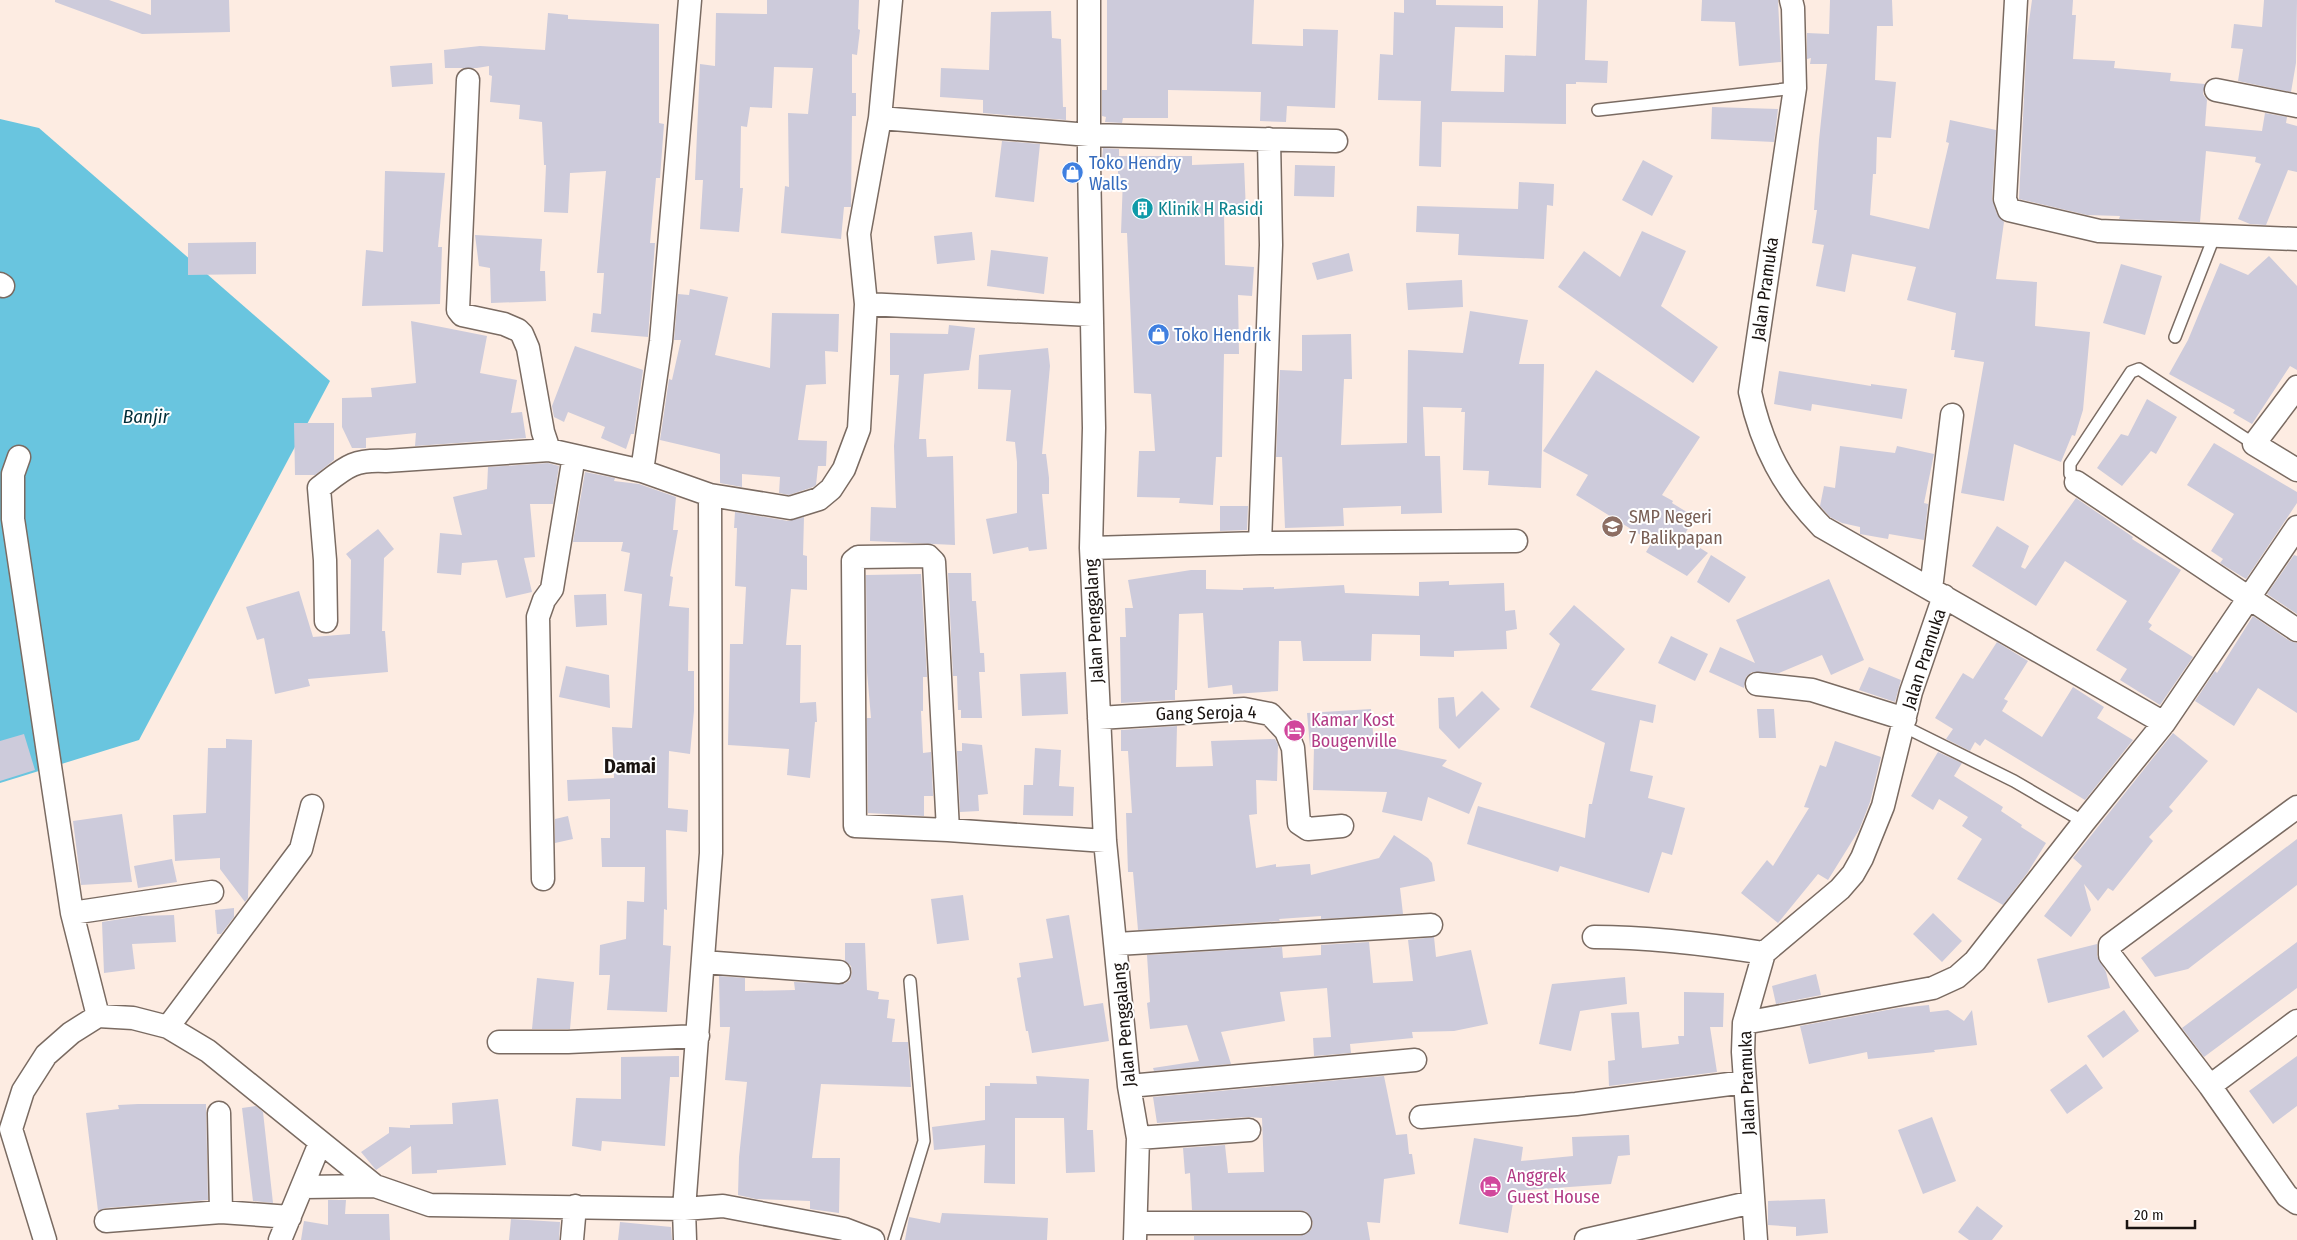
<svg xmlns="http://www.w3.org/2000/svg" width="2297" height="1240" viewBox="0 0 2297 1240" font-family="'Fira Sans Condensed',sans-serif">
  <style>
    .water { fill: #69c5df }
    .building { fill: #cdcbdb }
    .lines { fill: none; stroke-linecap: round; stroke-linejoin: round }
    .lane-casing { stroke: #7a6b62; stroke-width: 14 }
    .street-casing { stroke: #7a6b62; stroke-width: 25 }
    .lane { stroke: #fff; stroke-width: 11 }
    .street { stroke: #fff; stroke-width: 22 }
    .labels { text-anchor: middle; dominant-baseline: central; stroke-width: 4; stroke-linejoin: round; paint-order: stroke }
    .shop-label { font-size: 18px; fill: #366cbe; stroke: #fff; text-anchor: start }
    .culture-label { font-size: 18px; fill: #0d838f; stroke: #fff; text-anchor: start }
    .street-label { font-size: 18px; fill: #1a1411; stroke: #fff }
    .education-label { font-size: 18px; fill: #785e54; stroke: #fff; text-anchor: start }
    .hotel-label { font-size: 18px; fill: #b23c85; stroke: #fff; text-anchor: start }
    .water-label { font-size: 19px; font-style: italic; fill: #012f3a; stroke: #fff }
    .quarter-label { font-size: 20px; font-weight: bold; fill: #1a1411; stroke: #fff }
  </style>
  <rect width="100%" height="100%" fill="#fdece2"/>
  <path class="water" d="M0,119L39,128L330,381L139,740L0,783Z"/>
  <path class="building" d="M55,0H109L151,15V0H229L230,32L142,34L55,2Z
    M767,0H859L858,29L860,30L857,55L852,54V93H856V116H852L851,207H844L841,239L781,233L785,186L789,187L788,113L808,114L813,68L774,67L772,108L750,107L747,127L741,126L740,188H743L739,232L700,229L703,180H695L700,64L715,66L716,13L767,14Z
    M1107,0H1254L1252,44L1303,46V29L1338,30L1335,108L1287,106L1286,122L1260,121L1261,92L1168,90V118H1123L1122,123L1105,122L1106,117L1102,116V90H1107Z
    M1404,0H1436V5L1503,6V28L1455,27L1451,91L1504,92L1505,55L1536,56L1538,0H1587L1585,60L1608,61L1607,83L1576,82V84H1566V124L1442,122L1441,167L1419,166L1421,101L1378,100L1380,54L1393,55L1394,12L1404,13Z
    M1702,0H1778L1781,62L1739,66L1735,22L1701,21Z
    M1830,0H1892L1893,26H1877L1875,80L1896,82L1891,138L1877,137L1876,174H1873L1870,215L1929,229L1949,143L1946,142L1950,120L1996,130L1992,199L1997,214L2004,222L1996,279L2037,282L2035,326L2090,332L2083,410L2075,436L2072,435L2061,462L2014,444L2004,501L1961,493L1984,362L1954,357L1955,350H1951L1956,313L1907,300L1916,267L1852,254L1845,292L1816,286L1824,245L1812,243L1817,210H1814L1819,140L1827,64H1810L1811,58L1807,59V33L1829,34Z
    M2032,0H2073L2072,15H2076L2073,59L2115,61L2114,68L2171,73L2170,81L2205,84L2203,94L2207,100L2205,126L2262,131L2265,113L2287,117L2286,123L2297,126V172L2288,170L2266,225L2250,224L2238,219L2261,164L2255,162L2256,157L2206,151L2200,222L2119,219L2120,216L2087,215L2019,199L2027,36Z
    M2264,0H2297L2296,63L2291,92L2238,81L2243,49L2231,48L2234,24L2262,27Z
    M1051,11L1052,38L1061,39L1063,107H1066V120L983,113V100L940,97L941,68L989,70L991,12Z
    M548,13L568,15V19L659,24V123L664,124L660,178H656L650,243H655L648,337L591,332L593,313L601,314L604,273H597L606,171L570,173L568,213L544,212L546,165H544L542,122L519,119L520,105L490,102L492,76L489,75V66L477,68H445L444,50L480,46L545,50Z
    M432,63L433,84L392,87L390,66Z
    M1712,107L1778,109L1774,142L1711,139Z
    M1002,141L1040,144L1034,202L995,197Z
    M1103,148L1119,149V156H1192V165L1244,163L1246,212L1224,213L1225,265L1254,267L1252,296L1238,295L1239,354H1224L1222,457H1216L1213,505L1179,503L1180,498L1137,497L1139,451H1155L1151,394L1134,393L1127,233H1121L1123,178H1118V160L1102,159Z
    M1643,160L1673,176L1652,216L1622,200Z
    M1295,165L1335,166L1334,197L1294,196Z
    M385,171L445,173L438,247H442L440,304L362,306L366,250L383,252Z
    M1519,182L1554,184L1553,206L1547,205L1544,259L1458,255L1459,234L1416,232L1417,206L1518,209Z
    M1642,231L1686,251L1661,306L1718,347L1693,383L1558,287L1584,251L1620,277Z
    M972,232L975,260L937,264L934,236Z
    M475,235L542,239L540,271H545L546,301L491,303L490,268L479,266Z
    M256,242V274L188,275V243Z
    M991,250L1048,257L1044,294L987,286Z
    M1349,253L1353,271L1317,280L1312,263Z
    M2269,256L2297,286V370L2290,366L2252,424L2233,413L2235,410L2169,374L2188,340L2220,263L2248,275Z
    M2121,264L2162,276L2145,335L2103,323Z
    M1462,280L1463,307L1408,310L1406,283Z
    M690,289L728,297L715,355L770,368L772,313L839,314L838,352L825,351L826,384L806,385L798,440L827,441L826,466H818L816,485L813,487L789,495L779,493L780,477L742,474V487L720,483V454L660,440L669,379L672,380L681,340H674L678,294L689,295Z
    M1470,311L1528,320L1519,364H1544L1541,488L1488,485L1489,471L1463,470L1465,412H1461L1462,408L1423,407L1425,456H1440L1442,513L1401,514V506L1343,508L1344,526L1285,528L1282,457H1276L1280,370L1302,371V335L1351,334L1352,379H1344L1341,445L1407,443L1408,350L1463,353Z
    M411,321L487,336L480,373L517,380L511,413L522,412L526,438L415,446L416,433L366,438V448H352L342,427V398L372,397L371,388L416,383Z
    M949,325L975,328L969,370L924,374L919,439H926L927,457L953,456L955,545L870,541L871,507L896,508L894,446L899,375H890V333L948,334Z
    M575,346L643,370L634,434H631L626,449L601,438L605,427L568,412L564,422L554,417L552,406Z
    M1048,348L1050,366L1042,454H1046L1049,478V494H1042L1047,549L1029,551L1028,547L993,554L986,519L1017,513V462L1015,442L1006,441L1011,390L978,389L979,355Z
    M1596,370L1700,437L1662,495L1673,501L1672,503L1695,517L1683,537L1708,553L1687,576L1646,552L1652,542L1576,495L1588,475L1543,451Z
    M1779,371L1871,386V384L1907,389L1902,419L1812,404L1811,411L1774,404Z
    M2147,399L2177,417L2156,454L2151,451L2122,486L2097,468L2121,434L2128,436Z
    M294,423H334V460L315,475H295Z
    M2214,443L2297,492V503L2246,579L2220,563L2223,559L2211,551L2234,514L2187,485Z
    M1840,446L1895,453L1897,446L1934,454L1924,503L1928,504L1924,540L1889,534L1888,539L1860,534V527L1842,523L1830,517L1820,506L1824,486L1835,488Z
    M548,463L559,466L553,504H530L535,557L524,558L532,592L506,598L497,560L462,563L461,575L437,573L440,533L462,535L453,497L487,489L488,467Z
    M585,472L615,478L614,481L639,484L676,497L673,530H678L670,576L673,577L669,606L689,608L688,671H694V711L690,754L669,751L668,808L688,810L687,832L666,830L667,910L664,909L663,945L671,946L667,1012L607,1010L610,975H599L600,945L626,939L627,901L644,902L645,867H602L601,838H610V799L568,801L567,780L614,778L612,727L632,728L642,594L624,591L630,553L621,551L623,542H573Z
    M2076,498L2133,537L2132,539L2181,570L2148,622L2152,625L2149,629L2193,657L2160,705L2120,680L2127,669L2096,650L2127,601L2065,561L2036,606L1972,566L1997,526L2029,546L2021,567L2025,569Z
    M1220,506H1248L1247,530L1220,531Z
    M735,512L788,521L804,517L803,555L807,556V590L791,589L786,645H801L800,703L816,702L817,722H815L810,778L787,775L789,749L728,745L730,644H743L746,587L735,586L737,528H734Z
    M378,529L394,549L384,558L382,631H385L388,672L308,679L310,686L275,694L264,638L257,640L246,607L299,591L313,637L350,634L351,560L346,554Z
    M1711,555L1746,577L1729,603L1697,582Z
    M2294,555L2297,556V614L2267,594Z
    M1191,570H1206V589L1243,590V588L1274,587V589L1344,585L1345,593L1419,596V582L1449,581V585L1504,583L1505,611L1515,610L1517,629L1506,631L1507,649L1454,651V657L1420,656V635L1372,634L1371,661H1303L1301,641H1279L1278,691L1233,694L1232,685L1208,688L1203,613L1179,614L1177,690H1175V700L1121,703L1120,637H1126L1125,608H1133L1128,580Z
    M948,573H971L972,601H976L980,653H984L985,672H979L982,718H961V710H958L957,676H953Z
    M921,574L927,677H923V711H921L923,753L931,752L933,796H924V816L868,813L867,718H871L867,672L866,575Z
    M1829,579L1864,660L1831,675L1822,655L1779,673L1752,672L1746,677L1744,688L1709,672L1720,647L1755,663L1736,620Z
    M606,594L607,625L576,627L574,595Z
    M1574,605L1625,649L1591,690L1656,705L1653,723L1640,720L1630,771L1653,776L1648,798L1685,808L1672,855L1662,852L1649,893L1560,866L1558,872L1467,844L1478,806L1585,838L1589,804H1592L1605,743L1530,707L1560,644L1549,634Z
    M2253,616L2290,641L2297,643V713L2258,688L2234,726L2195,701L2215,671L2217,673Z
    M1671,636L1708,654L1695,681L1658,663Z
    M1997,642L2028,661L2004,699L2008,701L2002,711L2042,737L2073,687L2104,707L2097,718L2133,740L2085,800L1985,739L1980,746L1975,742L1970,751L1946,739L1953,729L1935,718L1963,673L1973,679Z
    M566,666L609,675L610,708L559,697Z
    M1869,667L1901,680L1895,702L1859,690Z
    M1066,672L1068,714L1022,716L1020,674Z
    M1482,691L1500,709L1459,749L1439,728L1438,698L1454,697L1456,717Z
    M1371,709L1374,744L1447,760L1442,766L1482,783L1469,814L1428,797L1422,821L1382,812L1387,792L1313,790L1314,747H1310L1307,713Z
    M1757,709H1774L1776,738H1759Z
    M1177,726L1176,767L1213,766L1211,741L1275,739L1278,745L1277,781L1256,780L1257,814L1249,815L1256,868L1276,864V867L1310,864L1311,875L1379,858L1394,835L1428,858L1432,863L1435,881L1400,888L1403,914L1321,919V916L1279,919L1280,921L1138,930L1133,872H1128L1126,813H1132L1128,751H1121V730Z
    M2173,733L2208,761L2169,807L2173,811L2149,837L2153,841L2113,891L2108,888L2098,901L2084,884L2091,910L2071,937L2044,916L2082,866L2073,858Z
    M24,734L35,770L0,781V741Z
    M226,739L252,740L248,898L245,902L220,869V858L175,861L173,815L206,813L208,748H226Z
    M1835,741L1881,757L1870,802L1859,830L1828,880L1818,874L1778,923L1741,893L1767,860L1773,866L1809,808L1804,807L1820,765L1826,767Z
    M962,743L982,745L988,794L978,795L979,811L960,812L957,751H962Z
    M1035,748L1061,750L1059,786L1074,787L1073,816L1023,815L1024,785H1033Z
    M1938,752L1962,763L1954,776L2003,807L2001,811L2022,825L2021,827L2046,843L2028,872L2003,905L1957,879L1982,839L1962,826L1968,817L1939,799L1933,810L1911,796Z
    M122,814L132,882L81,885L73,821Z
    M568,816L573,839L555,843V819Z
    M2297,839V885L2188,969L2155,977L2141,958Z
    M172,859L177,882L138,888L134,866Z
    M963,895L969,940L937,944L931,899Z
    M234,908V917L221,934H217L215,910Z
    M1933,913L1962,941L1942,962L1913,934Z
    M174,915L176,942L132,944L135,969L104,973L102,922L140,916Z
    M1069,915L1084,1006L1103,1003L1109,1041L1032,1053L1028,1031H1026L1017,978L1021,977L1019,963L1053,958L1046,919Z
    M1434,937L1436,957L1471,950L1488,1024L1454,1031L1412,1032L1413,1038L1350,1044L1351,1053L1314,1056L1313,1038L1331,1037L1327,988L1280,992L1285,1021L1221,1032L1231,1064L1154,1071L1153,1068L1199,1061L1187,1025L1150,1029L1147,1003L1150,1002L1147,955L1282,947L1283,958L1321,955V945L1369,942L1373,983L1413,981L1408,940Z
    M2297,942V988L2204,1057L2182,1028Z
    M845,943H865L867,990L879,992L878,999L889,1000L887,1018L895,1019L892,1042H908L911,1087L821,1084L812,1158H840L839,1213L810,1209V1201L756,1199L738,1195L739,1157L747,1082L725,1080L730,1027H720L719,976L745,978V991L795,990L794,982L844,984L850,980L852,972L851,966L845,961Z
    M2097,944V956L2106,972L2110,988L2048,1003L2037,959Z
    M1816,974L1821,995L1776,1004L1772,986Z
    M1625,977L1627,1004L1580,1011L1571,1051L1539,1044L1552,984Z
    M537,978L574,982L570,1029H532Z
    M1684,992L1724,993L1723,1027H1710L1717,1072L1609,1086L1608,1061L1615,1060L1611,1013L1639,1012L1642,1048L1679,1044L1678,1036H1684Z
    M1929,1005L1930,1012L1948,1010L1964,1021L1972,1010L1977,1045L1934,1050L1935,1052L1868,1059L1867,1052L1809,1064L1800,1026L1898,1008Z
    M2124,1010L2139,1031L2103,1058L2087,1036Z
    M679,1056V1077H670L665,1146L602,1141L601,1151L572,1146L576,1098L621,1099V1057Z
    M2297,1056V1106L2273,1124L2249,1091Z
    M2086,1064L2103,1088L2067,1114L2050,1090Z
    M1036,1076L1089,1079L1087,1130H1093L1095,1172L1066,1173L1064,1118H1015V1184L984,1183L985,1145L934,1150L932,1127L985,1120V1086H990V1083L1037,1084Z
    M1384,1076L1396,1135L1407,1134L1409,1154H1412L1415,1174L1384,1179L1380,1223L1367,1222L1370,1240H1194V1236H1300L1311,1230L1313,1223L1307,1212L1300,1210H1192L1190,1173L1185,1174L1183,1148L1225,1145L1228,1173L1264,1172L1262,1118L1248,1117L1157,1123L1153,1097Z
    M498,1099L506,1165L437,1170V1173L412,1174L411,1146L376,1170L361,1152L389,1133V1127L410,1128V1125L453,1124L452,1103Z
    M138,1104H206L208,1200L105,1208L98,1211L86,1113L119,1109L118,1105Z
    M256,1106L263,1112L273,1203L253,1201L242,1108Z
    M1932,1117L1956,1181L1923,1194L1898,1130Z
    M1629,1135L1630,1155L1618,1156L1611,1184L1515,1191L1508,1233L1459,1224L1474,1138L1523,1147L1521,1161L1573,1156L1572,1137Z
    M1825,1199L1828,1233L1796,1236V1227L1768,1225V1201Z
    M328,1200H346L345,1214H389L390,1240H301L304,1221L328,1225Z
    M1977,1206L2003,1226L1992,1240H1969L1958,1232Z
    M942,1213L1048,1218L1047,1240H905L909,1217L940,1223Z
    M511,1219L560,1222L559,1240H509Z
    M620,1222L671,1227L672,1240H618Z"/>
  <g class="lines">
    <defs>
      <path id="lane" d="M1598,110L1795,88
        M2175,337L2214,237
        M2076,482L2070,474V464L2131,372L2139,369L2254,444
        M1903,726L2014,781L2084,822
        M894,1240L924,1141L910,981"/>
      <path id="street" d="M1089,0V162L1094,428L1091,548L1105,841L1129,1086L1138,1138L1135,1240
        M2016,0L2005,199L2009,210L2099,231L2297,239
        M468,80L458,310L462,315L504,324L518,330L522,334L528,348L543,432L549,450L642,471L710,495L790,508L819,499L831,489L844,469L859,429L866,304L859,234L880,118L891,0
        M2216,90L2297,106
        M880,118L1089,135L1336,141
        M0,284L3,286
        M866,304L1091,315
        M2297,387L2254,444L2297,470
        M19,457L13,474V519L72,913L98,1016
        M642,471L661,341L690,0
        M2076,482L2297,630
        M1260,543L1271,245L1269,139
        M1091,548L1260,543L1516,541
        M1931,589L1952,415
        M326,621L325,560L319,488C345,468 352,459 386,461L549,450
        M1757,684L1812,690L1905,719
        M1099,718L1244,709L1270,714L1286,731L1293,748L1299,823L1308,829L1342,826
        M2164,723L2297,527
        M2297,807L2110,945V955L2210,1086L2287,1196L2297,1203
        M948,830L934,562L928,556L858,557L853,561L855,826L948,830L1105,841
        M543,879L538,617L544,600L552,589L574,456
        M72,913L212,892
        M1594,937C1652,937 1707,944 1764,953
        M1117,944L1431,925
        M703,962L839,972
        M1744,1023L1933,988L1957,977L1975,961L2084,822L2164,723L1822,527C1783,487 1762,447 1750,392L1795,88L1793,8L1791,0
        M168,1027L301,849L312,806
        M499,1042H568L698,1036
        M1129,1086L1415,1060
        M2210,1086L2297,1021
        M219,1113L221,1212
        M1421,1117L1576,1104L1745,1082
        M11,1129L23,1091L46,1055L71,1033L98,1016L133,1018L168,1027L208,1051L375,1186L430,1205L684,1209L723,1206L844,1229L873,1240
        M11,1129L45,1240
        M1138,1138L1249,1130
        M304,1187L375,1186
        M106,1221L221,1212L290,1217
        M1136,1223H1300
        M280,1240L320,1143
        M572,1240L575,1206
        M685,1240L684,1209L711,853L710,495
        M1586,1240L1753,1202
        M1756,1240L1743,1052L1744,1023L1764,953L1840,889L1853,874L1862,858L1883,806L1911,692L1944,596"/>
    </defs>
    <use href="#lane" class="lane-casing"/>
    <use href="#street" class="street-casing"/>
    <use href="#lane" class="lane"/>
    <use href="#street" class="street"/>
  </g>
  <defs>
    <symbol id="shop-disc" viewBox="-11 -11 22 22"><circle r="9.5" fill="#3f7fe0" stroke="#fff"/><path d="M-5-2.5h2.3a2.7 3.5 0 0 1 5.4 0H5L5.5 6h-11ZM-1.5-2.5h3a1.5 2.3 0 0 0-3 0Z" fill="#fff"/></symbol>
    <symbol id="building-disc" viewBox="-11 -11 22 22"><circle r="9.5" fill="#0f9aa8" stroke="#fff"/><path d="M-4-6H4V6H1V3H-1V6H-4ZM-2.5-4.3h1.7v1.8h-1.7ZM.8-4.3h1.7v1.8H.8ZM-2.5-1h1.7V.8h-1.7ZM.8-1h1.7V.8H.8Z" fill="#fff"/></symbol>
    <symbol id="school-disc" viewBox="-11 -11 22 22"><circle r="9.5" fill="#8d6e63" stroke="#fff"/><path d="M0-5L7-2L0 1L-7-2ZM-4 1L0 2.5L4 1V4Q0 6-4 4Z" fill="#fff"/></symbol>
    <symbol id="hotel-disc" viewBox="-11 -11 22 22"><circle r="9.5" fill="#d1479c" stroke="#fff"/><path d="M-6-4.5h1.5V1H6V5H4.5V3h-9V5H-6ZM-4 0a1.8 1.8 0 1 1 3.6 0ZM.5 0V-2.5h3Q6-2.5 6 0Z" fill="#fff"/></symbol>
  </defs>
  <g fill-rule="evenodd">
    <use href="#shop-disc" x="1060" y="160" width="25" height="25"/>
    <use href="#building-disc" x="1130" y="196" width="25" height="25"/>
    <use href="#shop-disc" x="1146" y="322" width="25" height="25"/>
    <use href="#school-disc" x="1600" y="514" width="25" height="25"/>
    <use href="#hotel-disc" x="1282" y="718" width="25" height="25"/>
    <use href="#hotel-disc" x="1478" y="1174" width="25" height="25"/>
  </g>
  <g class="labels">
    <g class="shop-label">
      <text x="1089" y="163">Toko Hendry<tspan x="1089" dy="21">Walls</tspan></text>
      <text x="1174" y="335">Toko Hendrik</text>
    </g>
    <g class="culture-label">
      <text x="1158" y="209">Klinik H Rasidi</text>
    </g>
    <g class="street-label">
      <text transform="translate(1765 289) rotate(-82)">Jalan Pramuka</text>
      <text transform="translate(1094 621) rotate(-93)">Jalan Penggalang</text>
      <text transform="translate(1924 659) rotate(-72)">Jalan Pramuka</text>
      <text transform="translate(1206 713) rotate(-1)">Gang Seroja 4</text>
      <text transform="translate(1124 1025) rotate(-95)">Jalan Penggalang</text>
      <text transform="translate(1747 1083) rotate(-92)">Jalan Pramuka</text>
    </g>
    <g class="education-label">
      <text x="1629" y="517">SMP Negeri<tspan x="1629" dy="21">7 Balikpapan</tspan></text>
    </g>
    <g class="hotel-label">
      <text x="1311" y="720">Kamar Kost<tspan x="1311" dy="21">Bougenville</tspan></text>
      <text x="1507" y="1176">Anggrek<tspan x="1507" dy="21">Guest House</tspan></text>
    </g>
    <g class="water-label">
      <text x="146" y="416">Banjir</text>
    </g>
    <g class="quarter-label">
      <text x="630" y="766">Damai</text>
    </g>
  </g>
  <path d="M2127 1220v8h68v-8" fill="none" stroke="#1a1411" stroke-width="2.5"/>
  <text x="2134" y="1220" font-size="15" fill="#1a1411" stroke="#ffffff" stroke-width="4" paint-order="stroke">20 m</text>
</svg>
